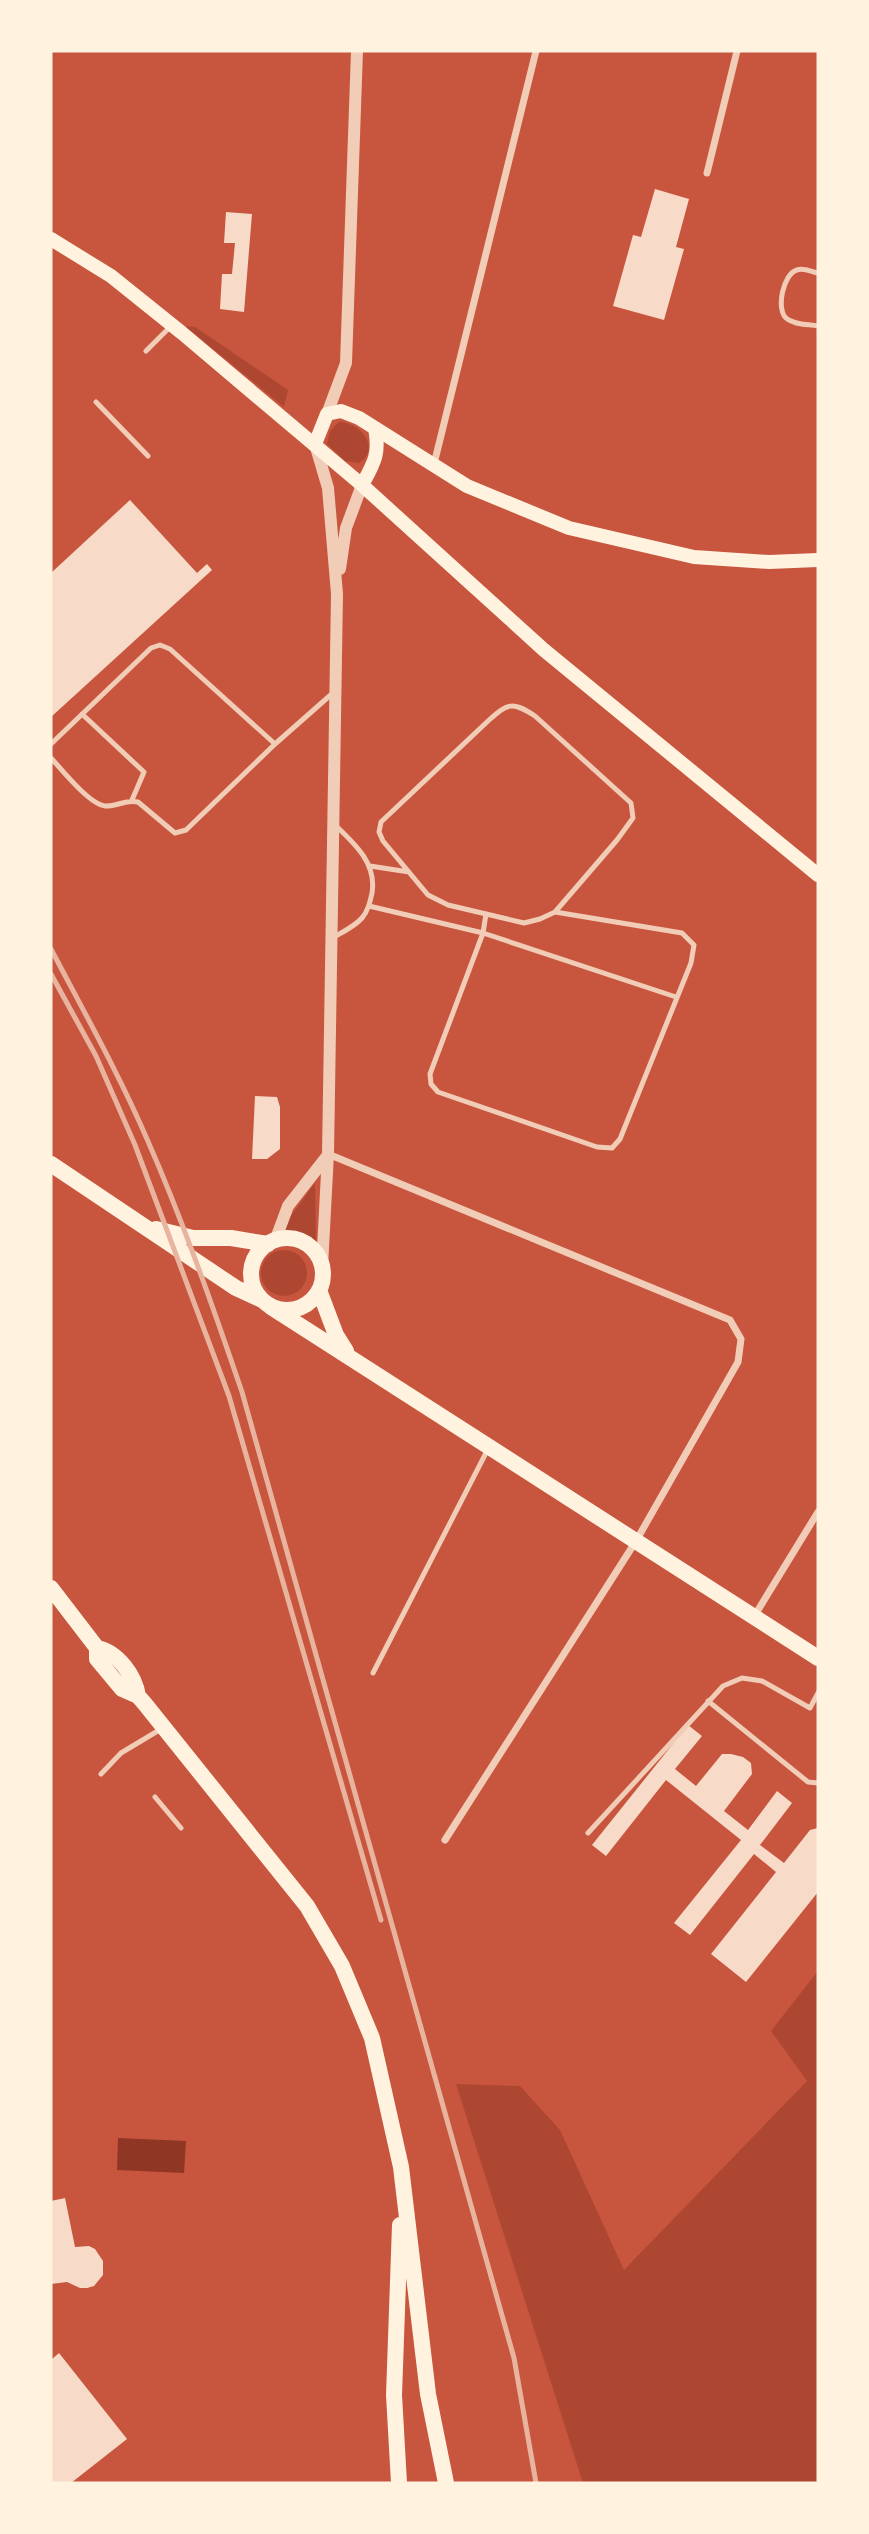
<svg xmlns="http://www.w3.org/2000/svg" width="869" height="2534" viewBox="0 0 869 2534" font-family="'IBM Plex Serif',serif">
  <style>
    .green { fill: #ae4732 }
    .water { fill: #8f3625 }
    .building { fill: #f7dbc8 }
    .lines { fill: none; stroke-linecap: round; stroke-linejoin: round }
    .service { stroke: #f1ccb7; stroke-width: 5 }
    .minor { stroke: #f1ccb7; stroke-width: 7 }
    .tertiary { stroke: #f1ccb7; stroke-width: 12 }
    .secondary { stroke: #fff3e0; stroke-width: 14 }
    .primary { stroke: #fff3e0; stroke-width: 16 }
    .rail { stroke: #e9b49f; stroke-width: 5 }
  </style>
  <rect width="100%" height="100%" fill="#c8553d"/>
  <path class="green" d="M185,326L195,327L288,390L284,407Z
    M339,422C360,422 382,448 359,463L345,461L327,444L330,431Z
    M315,1183L316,1245L299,1234L282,1228Z
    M261 1273a23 23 0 1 1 46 0a23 23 0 1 1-46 0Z
    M818,1971V2483H583L456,2084L520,2086L560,2130L624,2270L807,2081L771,2031Z"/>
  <path class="water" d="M118,2138L186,2141L184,2173L117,2170Z"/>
  <path class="building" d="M655,189L689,199L676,247L684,249L664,320L613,306L633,235L641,237Z
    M226,212L252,214L244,312L220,309L222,274H232L235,243H224Z
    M130,500L197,573L207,564L212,570L51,717V573Z
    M255,1096L277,1097L280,1107V1149L267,1159H252Z
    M688,1725L702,1736L675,1769L696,1786L722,1754H731L743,1757L751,1763L752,1774L724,1811L748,1830L777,1791L792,1803L760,1845L784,1863L810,1830L818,1828V1892L746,1982L711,1954L776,1872L754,1854L690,1935L674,1923L741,1840L666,1780L606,1856L592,1845Z
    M65,2198L75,2247L89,2246L95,2249L103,2261V2275L94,2286L87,2288H80L67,2282L51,2284V2201Z
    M59,2353L127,2439L71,2483H51V2360Z"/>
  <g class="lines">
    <path class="service" d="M818,273C812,272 803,267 797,270C783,274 776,309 786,318C794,325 808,324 818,326
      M146,351L170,327
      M96,402L148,456
      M82,714L144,772L132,800
      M51,744L151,648L160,645L170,649L275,744
      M51,758C62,770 89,804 105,806C116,807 126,799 138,802L175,833L186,830L275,744L334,692
      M334,824C354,843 377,863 372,893C370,902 368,911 362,918C355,926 343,932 334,937
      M370,866L409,872
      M369,906L483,933L676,997
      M486,914L483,933L430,1074L431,1084L438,1092L597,1147L612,1148L620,1139L691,963L694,945L682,933L555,912L540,919L524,923L448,905L428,895L383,841L379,832L381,822L488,721C508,703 512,701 535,716L631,803L633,818L617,840L555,912
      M373,1673L488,1449
      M708,1701L808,1782L818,1783
      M101,1774L121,1753L161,1729
      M155,1797L181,1828
      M588,1833L723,1686L742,1678L762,1681L810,1708L818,1693"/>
    <path class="minor" d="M707,173L737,51
      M434,464L536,51
      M328,1154L730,1320L741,1339L738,1362L636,1541L445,1840
      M755,1615L818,1512"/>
    <path class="tertiary" d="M327,414L346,363L357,51
      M315,444L328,488L337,594L328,1154L322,1267
      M340,569L346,528L362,485
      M275,1241L288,1206L328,1155"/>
    <path class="secondary" d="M51,239L111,276L182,333L362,485L544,650L818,875
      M315,444L327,414L341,411L359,418L467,486L569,528L694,557L769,562L818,560
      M362,485C374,463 380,454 375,428"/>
    <path class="primary" d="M51,1164L236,1288L262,1300
      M156,1229L193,1238H231L268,1244
      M251 1274a36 36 0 1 1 72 0a36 36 0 1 1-72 0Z
      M319,1290L336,1335L346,1351
      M271,1307L818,1658
      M51,1588L97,1648V1659L122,1689L138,1696L145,1704L307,1906L342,1966L372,2038L401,2167L428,2394L446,2483
      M97,1648C118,1652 135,1676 138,1696
      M399,2483L394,2395L400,2225"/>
    <path class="rail" d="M51,949C84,1012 119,1074 147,1139C183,1221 213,1307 242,1392L514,2358L536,2483
      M51,974L96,1056L135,1145L229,1396L381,1920"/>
  </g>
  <rect width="869" height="2534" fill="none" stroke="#fff3e0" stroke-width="105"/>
</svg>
